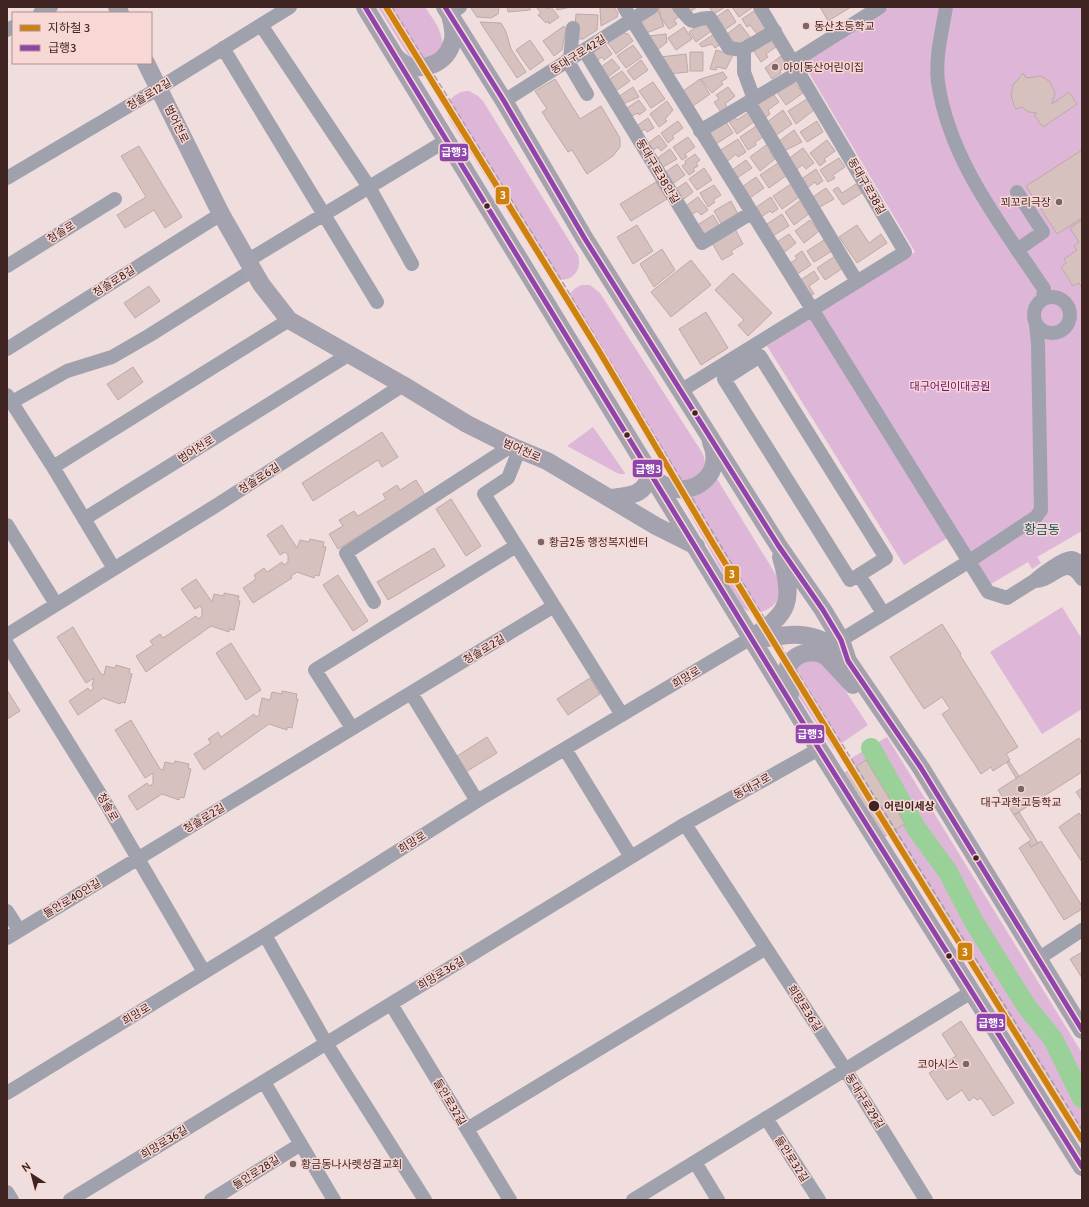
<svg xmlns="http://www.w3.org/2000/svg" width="1089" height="1207" viewBox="0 0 1089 1207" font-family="Cabin,'Noto Sans KR',sans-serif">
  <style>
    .green { fill: #deb6d8 }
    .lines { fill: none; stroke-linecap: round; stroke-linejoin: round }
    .river { stroke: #9ad198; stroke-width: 20 }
    .building { fill: #d7c1bf; stroke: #bea9a7 }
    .minor { stroke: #9fa2ad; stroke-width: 14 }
    .major { stroke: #a4a2ae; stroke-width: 18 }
    .rail { stroke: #a5a0a6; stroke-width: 3; stroke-dasharray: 6 3; stroke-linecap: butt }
    .bus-1-casing { stroke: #f7d8d5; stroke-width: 8 }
    .bus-1 { stroke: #8e44ad; stroke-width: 5 }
    .metro-1-casing { stroke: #f7d8d5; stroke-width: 9 }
    .metro-1 { stroke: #ce820e; stroke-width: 6 }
    .poi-dot { fill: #7d6563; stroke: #f7d8d5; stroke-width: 1.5 }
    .bus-dot { fill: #402421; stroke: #f7d8d5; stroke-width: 1.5 }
    .labels { text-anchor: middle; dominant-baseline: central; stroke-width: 3; stroke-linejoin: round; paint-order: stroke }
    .poi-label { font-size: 11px; fill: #402421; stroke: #f7d8d5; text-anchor: start }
    .street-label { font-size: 11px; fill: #402421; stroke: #f7d8d5 }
    .park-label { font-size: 11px; fill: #6d0b73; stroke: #f7d8d5 }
    .stop-label { font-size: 11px; font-weight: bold; fill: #402421; stroke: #f7d8d5; text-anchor: start }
    .quarter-label { font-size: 13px; fill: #1f5960; stroke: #f7d8d5 }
    .line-badge { stroke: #f7d8d5; stroke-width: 1.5 }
    .badge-label { font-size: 11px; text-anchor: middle; font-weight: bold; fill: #fff }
  </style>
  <rect width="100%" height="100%" fill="#efdedd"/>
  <path class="green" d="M378,7H425C434,21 445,33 442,51L420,62L408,55Z
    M890,7H1082V531L1037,557L1041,563L1032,569L1028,562L991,584L957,532L904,565L767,346L915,252L806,68L807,59Z
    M469,91L478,96L483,101L578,255C584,275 564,288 547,274L451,122C442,106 452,91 469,91Z
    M582,285H590L600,293L703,454L705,462L702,475L682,482L672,475L569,310C566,298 570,289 582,285Z
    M593,427L625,473V474H619L567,446Z
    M714,474L781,583L777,601C769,612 753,617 742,607L678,493Z
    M1062,607L1082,639V709L1042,734L990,652Z
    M825,660L868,725L833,749L790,683L794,662Z
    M887,737L1082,1053V1143L843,763Z"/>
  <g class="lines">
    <path class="river" d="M871,748L916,828L948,872L974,922L1027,1007L1053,1039L1082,1098"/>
  </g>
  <path class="building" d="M474,7H499L498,14L491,18L477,17L471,8Z
    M507,7H530V10L508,12Z
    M539,7H546L548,9L551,7L559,17L549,24L548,21L546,23L538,15L541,13L537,8Z
    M556,7H571L557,10Z
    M602,7H614L618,13L617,17L601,26L600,8Z
    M661,7H674L680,16L674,20L677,24L669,29L661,18L659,9Z
    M684,7H697L688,13Z
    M709,7H725L714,14Z
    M732,7H753L739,17Z
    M820,7H851L828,21Z
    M657,8L664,26L644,34L639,25L641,17Z
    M728,9L736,22L723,31L715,18Z
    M754,11L766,28L757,34L750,25L747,27L742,19Z
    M576,14L598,15L597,30L583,39H574Z
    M707,19L714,29L696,42L689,32Z
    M480,22L501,23L506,32L511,49L526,72L517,78Z
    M740,24L750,37L736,47L727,34Z
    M564,26L566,29L562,50L554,56L543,41Z
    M684,27L692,39L676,50L668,38Z
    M618,31L628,34L633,41L616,54L606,40Z
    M666,34L667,42L656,51L649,36Z
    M714,34L721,44L715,48L712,44L702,47L699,44Z
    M770,39L776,47L766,54L768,57L761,62L753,50Z
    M530,40L544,60L530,70L516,50Z
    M602,40L612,54L604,60L602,57L595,62L590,49Z
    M633,45L642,57L626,68L617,56Z
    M716,50L733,55L726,69L717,67L716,70L710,69Z
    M690,52H703V71H690Z
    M686,54L688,72L669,74L660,57Z
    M781,56L786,63L783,66L784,68L780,71L781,73L772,79L765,68Z
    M612,59L620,68L608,77L601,67Z
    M641,60L648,70L634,80L627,71Z
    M622,71L630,81L616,91L608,80Z
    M723,72L727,78L721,82L723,84L712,93L701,79Z
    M1023,73L1026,78L1041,76L1050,82L1055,93L1052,104L1069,92L1077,104L1043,127L1034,115L1037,113L1029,112L1022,107L1016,109L1014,105L1011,95L1013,85Z
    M555,79L580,119L601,106L620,138V147L613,156L587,174L572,150L568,152L542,112L547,109L535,91Z
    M700,79L710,94L690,108L680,93Z
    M792,79L803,93L786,105L776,91Z
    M653,82L665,99L651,108L639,91Z
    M633,87L639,97L623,104L618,97Z
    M728,87L735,96L725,104L727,107L721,112L714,102L719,99L716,95Z
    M771,91L779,102L768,110L770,114L763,119L753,105Z
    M807,99L814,110L796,124L788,111Z
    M639,100L646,110L639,115L638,113L629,117L624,110Z
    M667,101L673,110L665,119L667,121L659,127L650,114Z
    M783,110L792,124L775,136L766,123Z
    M749,112L755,121L737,134L726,117L732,113L737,120Z
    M648,118L654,128L647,132L645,129L639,133L635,127Z
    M724,119L733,133L713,146L703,132Z
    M678,121L683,128L672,136L674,138L668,143L661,133Z
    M817,121L823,132L807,142L800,132Z
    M758,125L765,136L755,142L756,145L748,150L740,137Z
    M794,130L802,142L784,151L778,142Z
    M659,135L667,146L661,151L658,147L652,151L647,144Z
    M688,137L695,147L685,154L687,157L682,160L673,147Z
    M738,139L746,152L738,157L736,154L723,165L716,153Z
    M827,140L835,151L824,159L826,161L820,166L810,153Z
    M769,143L774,149L770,152L775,159L760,171L750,157Z
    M139,146L182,217L165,228L154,210L125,228L117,215L146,197L121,156Z
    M803,148L814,163L806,169L802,165L797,169L787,160Z
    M670,149L677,159L661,168L655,160Z
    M1082,150V218L1057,234L1026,186Z
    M695,154L700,160L696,163L698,166L693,169L695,171L689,175L682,166L686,163L685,161Z
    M839,158L845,167L833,175L835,178L828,182L820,170Z
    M746,160L752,168L734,180L729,172Z
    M778,163L787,175L769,188L760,175Z
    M677,164L685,175L671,185L663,174Z
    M704,168L712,180L697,190L689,179Z
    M816,169L823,181L817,185L815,182L806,189L800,180Z
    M756,177L764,188L747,200L739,189Z
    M656,182L667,199L631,221L620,204Z
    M686,182L693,192L681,201L673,191Z
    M791,184L799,197L782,209L773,196Z
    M856,184L862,193L843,205L833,190L838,187L842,193Z
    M714,185L721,195L713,200L715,202L708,207L700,193Z
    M826,188L834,199L818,208L811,198Z
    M698,197L708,210L701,215L697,211L689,217L683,208Z
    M771,197L778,209L772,213L770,211L758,219L752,210Z
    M801,200L810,213L794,225L785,212Z
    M731,201L738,214L723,227L714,211Z
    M782,214L789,226L771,237L764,226Z
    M713,215L719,225L703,237L696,226Z
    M810,220L819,231L804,243L795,231Z
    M1082,220V288L1079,283L1073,286L1061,267L1066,263L1064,259L1077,250L1074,246L1079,242L1070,228Z
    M637,225L653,251L633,264L617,237Z
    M857,225L869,243L881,234L887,243L857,263L839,237Z
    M735,229L743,244L731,251L733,254L722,260L712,243Z
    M789,234L796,243L782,254L774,244Z
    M824,240L832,251L814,262L807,251Z
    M662,249L675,270L654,287L640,264Z
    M802,251L811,265L794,276L786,265L797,259L795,256Z
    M835,256L843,268L825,280L817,268Z
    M691,260L711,285L671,317L651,292Z
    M814,271L819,279L809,286L814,294L808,297L796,283Z
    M733,273L772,313L748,336L738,325L744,320L715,290Z
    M149,286L160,301L135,318L124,303Z
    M706,312L728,348L701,365L679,329Z
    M133,367L143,382L118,400L107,384Z
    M382,432L398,457L382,467L378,460L313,501L302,483Z
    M416,480L425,495L338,549L329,534L343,526L339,520L354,511L358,516L386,499L383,494L397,485L400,490Z
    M451,499L481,546L466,556L436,509Z
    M282,525L297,548L300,540L309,542L310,539L324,542L323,547H326L319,576L315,575L314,578L297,572L291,576L292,578L253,603L243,588L256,579L254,575L264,568L267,572L282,562L284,565L288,562V555L285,552L280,555L267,535Z
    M434,548L445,566L388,600L377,582Z
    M338,575L368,621L353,631L323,585Z
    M196,579L212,602L214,594L224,596V593L239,596L238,600L240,601L234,630L229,629V632L211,626L146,672L136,656L153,645L150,641L160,634L163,638L196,616L198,619L202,616V609L200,606L195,609L181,589Z
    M942,624L961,654L960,655L1018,747L1006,754L1010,760L993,771L991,767L981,774L942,714L950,709L942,697L924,709L890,657Z
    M73,627L101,674L104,675L106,666L115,668L116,665L130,669L129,673L132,674L125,703L121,702L120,704L103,698L78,715L69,701L88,688L90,691L94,688L92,686L94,678L86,683L57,637Z
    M231,643L261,690L246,700L216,653Z
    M590,678L600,694L568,715L557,699Z
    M7,690L20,711L7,719Z
    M282,691L297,694L296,699H298L292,728L287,727V730L269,724L204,770L194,754L211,743L208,739L218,732L221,737L254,714L256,717L260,714L259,712L262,698L270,700L272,692L282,694Z
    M131,720L160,769L163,770L165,762L174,764L175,761L189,764L188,768L191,769L184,798L180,797L179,800L162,794L137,810L128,796L147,783L149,786L153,784V773L145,778L115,730Z
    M487,737L497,753L464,773L454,758Z
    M1079,738L1082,743V772L1014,815L998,790Z
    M866,760L905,824L878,840L839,777Z
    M1009,761L1019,776L1016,778L1007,763Z
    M1082,788V801L1076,792Z
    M1019,812L1038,843L1031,847L1028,842L1031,840L1014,815Z
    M1079,813L1082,818V862L1059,827Z
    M1041,841L1082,906V909L1064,920L1019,848L1028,842L1031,847Z
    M1082,952V978L1070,959Z
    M961,1021L1014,1103L993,1116L981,1098L977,1100L974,1097L969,1101L962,1090L947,1100L929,1073L956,1056L942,1034Z"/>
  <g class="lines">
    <path class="minor" d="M624,7L988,592L1007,598L1034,581
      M679,7C698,31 689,17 710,18L729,48L742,50L775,31
      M946,7C942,32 935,57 938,82C949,160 1002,226 1044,289L1043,299
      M40,13L51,7
      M449,14L460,7
      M261,25L369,187L412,264
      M7,30L13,27
      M223,48L377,302
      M744,49V72L754,99
      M584,50L702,243L751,213
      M570,59L573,28
      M567,60L587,94
      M793,62L880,7
      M504,101L652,7
      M749,102L857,282
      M700,131L799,72
      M7,178L159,88L290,7
      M1017,192L1043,232L1017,250
      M247,261L447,140
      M7,266L115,199
      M1034 315a18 18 0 1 1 36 0a18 18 0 1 1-36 0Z
      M7,349L221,214
      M682,390L905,252L760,7
      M7,395L53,467L113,567
      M12,402L67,371L112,357L150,335L253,270
      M53,467L289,320
      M84,519L348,355
      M7,525L56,604
      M1082,564C1078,561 1076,558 1071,558C1063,558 1040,575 1034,581C1053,583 1065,552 1082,579
      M859,575L850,580L724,379L760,356L886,558L859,575L883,613
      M374,602L346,553L511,446
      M554,606L622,715
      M7,635L217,505L403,385
      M841,640L968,562L1036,517L1041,510L1038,344L1036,325
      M7,644L105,802L204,972
      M411,693L477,801
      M352,728L315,670L516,546
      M565,749L631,857
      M685,824L845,1069L926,1200
      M7,911L19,930
      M265,935L326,1043L425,1200
      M7,938L554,606L484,494L508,478L520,448
      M1038,959L1082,930
      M391,1004L510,1200
      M264,1082L334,1200
      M7,1093L265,935L477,801L751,638
      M766,1118L819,1200
      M467,1129L766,948
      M695,1162L718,1200
      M7,1192L12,1200
      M70,1200L685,824L819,749
      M211,1200L301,1144
      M633,1200L973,991"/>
    <path class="major" d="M117,7L120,13
      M365,7L819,749L1082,1167
      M445,7L504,101L585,239L778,545L823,610L841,640L848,661L921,768L1082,1030
      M395,56C412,76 445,68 452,43C455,35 453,27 451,19
      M146,63L221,214L261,284L289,320L403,385L467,424L511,446L547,461L656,526L696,546
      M656,480C685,504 727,478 711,442
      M612,498C634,495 644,495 651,473
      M751,638C790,614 794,600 781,557
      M754,639C766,639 776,636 789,635C807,633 828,640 841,653
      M790,694C788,688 785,682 786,676C787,655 809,647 826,656L853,685"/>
    <path class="rail" d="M391,7L564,286L782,649L1082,1131"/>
    <defs>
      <path id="bus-1" d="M365,7L819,749L1082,1167
        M445,7L504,101L585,239L778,545L823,610L841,640L848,661L921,768L1082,1030"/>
    </defs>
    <use href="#bus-1" class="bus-1-casing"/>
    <use href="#bus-1" class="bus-1"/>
    <defs>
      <path id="metro-1" d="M386,7L599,351L714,545L871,801L1082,1140"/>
    </defs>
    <use href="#metro-1" class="metro-1-casing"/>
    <use href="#metro-1" class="metro-1"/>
  </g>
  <g class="poi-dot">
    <circle cx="806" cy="26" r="4"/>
    <circle cx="775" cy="67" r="4"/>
    <circle cx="1059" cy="202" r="4"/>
    <circle cx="541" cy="542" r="4"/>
    <circle cx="1021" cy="789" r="4"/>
    <circle cx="966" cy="1064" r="4"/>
    <circle cx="293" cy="1164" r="4"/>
  </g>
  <g class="bus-dot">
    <circle cx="487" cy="206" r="3.5"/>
    <circle cx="695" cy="413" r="3.5"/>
    <circle cx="627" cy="435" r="3.5"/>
    <circle cx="874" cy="806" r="6"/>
    <circle cx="976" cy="858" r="3.5"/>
    <circle cx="949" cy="956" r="3.5"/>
  </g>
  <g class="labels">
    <g class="poi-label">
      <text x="814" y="26">동산초등학교</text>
      <text x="783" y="67">아이동산어린이집</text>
      <text x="1051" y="202" text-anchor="end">꾀꼬리극장</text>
      <text x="549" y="542">황금2동 행정복지센터</text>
      <text x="1021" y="802" text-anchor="middle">대구과학고등학교</text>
      <text x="958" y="1064" text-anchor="end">코아시스</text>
      <text x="301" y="1164">황금동나사렛성결교회</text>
    </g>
    <g class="street-label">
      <text transform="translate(578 54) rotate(-32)">동대구로42길</text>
      <text transform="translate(149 94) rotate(-31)">청솔로12길</text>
      <text transform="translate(177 124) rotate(64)">범어천로</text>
      <text transform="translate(658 171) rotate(59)">동대구로38안길</text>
      <text transform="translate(867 186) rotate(60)">동대구로38길</text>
      <text transform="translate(61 232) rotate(-32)">청솔로</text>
      <text transform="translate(114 281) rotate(-32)">청솔로8길</text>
      <text transform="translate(196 449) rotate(-32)">범어천로</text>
      <text transform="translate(522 450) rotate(24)">범어천로</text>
      <text transform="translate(259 478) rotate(-33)">청솔로6길</text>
      <text transform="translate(484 649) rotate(-31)">청솔로2길</text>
      <text transform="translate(686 677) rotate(-31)">희망로</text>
      <text transform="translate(752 786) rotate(-29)">동대구로</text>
      <text transform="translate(108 807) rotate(60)">청솔로</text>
      <text transform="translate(204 818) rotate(-31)">청솔로2길</text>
      <text transform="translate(412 842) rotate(-32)">희망로</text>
      <text transform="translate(72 898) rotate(-31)">들안로40안길</text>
      <text transform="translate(441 973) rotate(-31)">희망로36길</text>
      <text transform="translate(805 1008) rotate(57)">희망로36길</text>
      <text transform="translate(136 1014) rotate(-31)">희망로</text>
      <text transform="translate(865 1101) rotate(58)">동대구로29길</text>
      <text transform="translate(450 1102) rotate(59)">들안로32길</text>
      <text transform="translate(164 1142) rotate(-31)">희망로36길</text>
      <text transform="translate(792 1159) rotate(57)">들안로32길</text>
      <text transform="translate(256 1172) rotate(-32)">들안로28길</text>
    </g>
    <g class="park-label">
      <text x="950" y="386">대구어린이대공원</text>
    </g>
    <g class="stop-label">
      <text x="884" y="806">어린이세상</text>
    </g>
    <g class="quarter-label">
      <text x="1042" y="529">황금동</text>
    </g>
  </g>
  <g class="line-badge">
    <rect x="439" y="143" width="30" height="19" rx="4" fill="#8e44ad"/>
    <rect x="495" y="186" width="15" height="19" rx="4" fill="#ce820e"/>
    <rect x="632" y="459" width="31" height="19" rx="4" fill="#8e44ad"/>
    <rect x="724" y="565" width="16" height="19" rx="4" fill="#ce820e"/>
    <rect x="795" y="724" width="30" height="20" rx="4" fill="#8e44ad"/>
    <rect x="957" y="942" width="16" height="19" rx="4" fill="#ce820e"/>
    <rect x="976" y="1013" width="30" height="19" rx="4" fill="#8e44ad"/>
  </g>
  <g class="badge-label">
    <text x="454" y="156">급행3</text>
    <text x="503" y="199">3</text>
    <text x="648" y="473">급행3</text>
    <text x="732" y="578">3</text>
    <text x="810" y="738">급행3</text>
    <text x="965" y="956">3</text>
    <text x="991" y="1027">급행3</text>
  </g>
  <rect width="1089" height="1207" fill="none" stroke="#402421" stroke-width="16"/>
  <rect x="12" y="12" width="140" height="52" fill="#f7d8d5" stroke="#ae908d"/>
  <rect x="20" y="25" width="20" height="6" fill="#ce820e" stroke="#ae908d"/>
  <text x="48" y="32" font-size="12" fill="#402421">지하철 3</text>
  <rect x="20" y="45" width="20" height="6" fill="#8e44ad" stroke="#ae908d"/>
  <text x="48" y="52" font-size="12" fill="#402421">급행3</text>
  <g transform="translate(32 1175) rotate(324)" stroke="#f7d8d5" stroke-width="3" paint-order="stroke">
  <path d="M0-3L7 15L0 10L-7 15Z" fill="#402421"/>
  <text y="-6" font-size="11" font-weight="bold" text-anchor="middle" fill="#402421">N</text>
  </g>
</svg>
